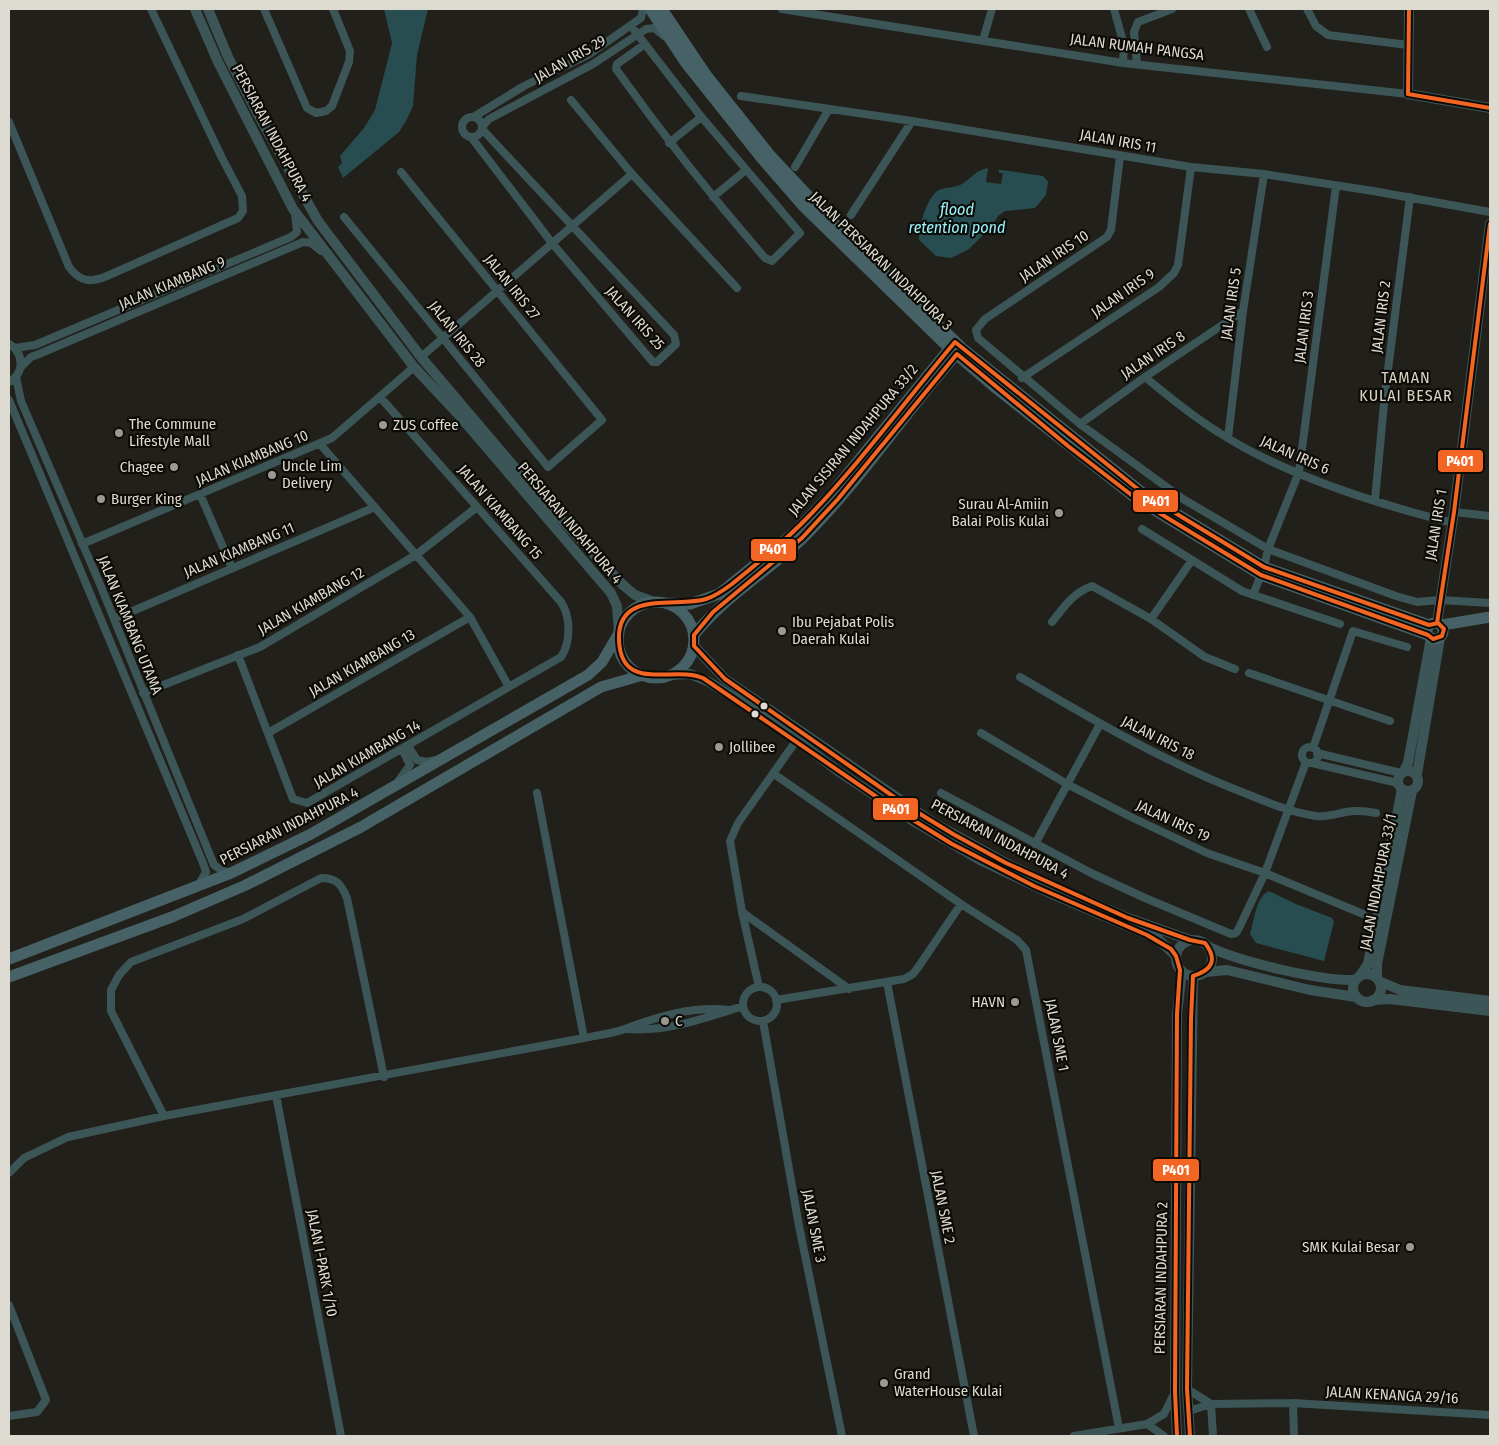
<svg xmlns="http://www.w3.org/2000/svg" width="1499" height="1445" viewBox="0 0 1499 1445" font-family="'Fira Sans Condensed',sans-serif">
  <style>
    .water { fill: #274d50 }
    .pier { fill: #22201a }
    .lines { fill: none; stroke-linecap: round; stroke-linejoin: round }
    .minor { stroke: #3c5658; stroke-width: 8 }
    .tertiary { stroke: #3c5658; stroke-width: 10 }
    .secondary { stroke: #476266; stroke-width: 11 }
    .bus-1-casing { stroke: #0d0b06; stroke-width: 8 }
    .bus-1 { stroke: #f26522; stroke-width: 4 }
    .poi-dot { fill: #9c9992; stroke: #0d0b06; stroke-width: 2 }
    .bus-dot { fill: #dddad2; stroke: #0d0b06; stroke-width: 2 }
    .labels { text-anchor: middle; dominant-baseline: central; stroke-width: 4.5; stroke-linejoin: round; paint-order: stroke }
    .street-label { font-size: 15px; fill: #dddad2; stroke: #0d0b06 }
    .poi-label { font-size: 15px; fill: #dddad2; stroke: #0d0b06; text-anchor: start }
    .water-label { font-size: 16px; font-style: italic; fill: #98f4fe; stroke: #0d0b06 }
    .neighbourhood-label { font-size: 16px; letter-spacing: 1px; fill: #d8d3c4; stroke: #0d0b06 }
    .line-badge { stroke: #0d0b06; stroke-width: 2 }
    .badge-label { font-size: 14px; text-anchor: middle; font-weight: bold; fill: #fff }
  </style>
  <rect width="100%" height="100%" fill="#22201a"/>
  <path class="water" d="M384,9H428L417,55L413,106L407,119L399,132L343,178L338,167L342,163L340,156L364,128L375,110L392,43Z
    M988,168L1043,176L1048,182L1046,195L1035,208L1005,211L998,216L992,226L969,249L951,258L936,256L919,240C918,228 927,196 939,190C946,187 955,188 962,184C972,178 976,170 988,168Z
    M1269,891L1296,904L1332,918L1334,922L1324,961L1256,943L1250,934C1254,921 1256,896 1269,891Z"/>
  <path class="pier" d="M993,166L999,169V173H1003L1001,184L986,182L988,168H993Z"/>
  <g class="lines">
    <path class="minor" d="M264,9L307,108L316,113L326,111L332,106L349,62L350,51L333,9
      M782,9L1123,63L1408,94
      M1114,9L1124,45L1123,63
      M1249,9L1267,47
      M1307,9L1316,26L1328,35L1408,45
      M631,26L699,114L800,233L772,261L765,258C712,197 663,135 616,69L617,64L645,44
      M983,40L992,9
      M1137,64L1134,32L1138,22L1172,9
      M741,96L912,121L1191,167L1264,174L1373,191L1490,212
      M571,100L632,174L737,288
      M475,116L524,86L588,55L641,18L643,9
      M462 127a10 10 0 1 1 20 0a10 10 0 1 1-20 0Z
      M9,122L69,267C80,282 91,283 107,276L238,218L243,211L242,196L222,158L151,9
      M483,126L489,119L593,64L646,29L654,28L664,36
      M471,137L552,243L646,354L653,362H657L676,344L674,335L482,129
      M669,143L701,117
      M1120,156L1111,230L1107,237L985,319L976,330L978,338L1080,424L1183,499L1268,549L1396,596L1417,602L1439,600L1490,603
      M795,167L829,109
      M713,197L746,170
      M851,215L912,121
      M344,217L548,467L602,420L401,172
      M9,344C24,353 25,373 9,382
      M15,348L35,345L291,237L297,232L295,213
      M421,357L632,174
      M21,367L31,357L39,354L303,242L311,243L321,251
      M16,377L21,401L99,582L214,865L221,870L230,873
      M1145,377C1169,397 1192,416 1218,432C1284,475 1377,504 1453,523
      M1022,378L1159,287L1174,273L1178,265L1191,167
      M9,400L203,863L206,872L199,884
      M1080,424L1145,377L1243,311
      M1228,438L1243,311L1264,174
      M320,444L470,617L509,687
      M200,494L232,568
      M1375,500L1385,393L1410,197
      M1454,512L1490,516
      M1142,529L1192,560
      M82,544L332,438L414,367
      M1253,595L1264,567L1268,549L1299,472L1336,186
      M114,619L375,507
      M1151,619L1192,560L1242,591L1340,624
      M1052,622C1064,607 1073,593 1092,586L1151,619L1205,657L1235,669
      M238,655L293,799L307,803L561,657C571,642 571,617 561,602L380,397
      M1249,673L1390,721
      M1020,677C1093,720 1168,764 1247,794C1269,803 1293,813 1316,816C1327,817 1336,814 1346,812C1356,810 1366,811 1376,813
      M143,693L260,647L416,555L477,507
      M268,733L470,617
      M981,733L1067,784L1129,816L1207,853L1265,873L1363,914
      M408,746L417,760L427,762L436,760
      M1302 755a8 8 0 1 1 16 0a8 8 0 1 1-16 0Z
      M1313,748L1353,631L1407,647
      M1317,753L1401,773
      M1312,763L1398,783
      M774,774L961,904L1017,940L1026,950L1119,1428
      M399,780L410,765L402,749
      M537,793L584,1038
      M941,793L1091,873L1145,898L1231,934L1236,933L1239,928L1265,873L1306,762
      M1035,844L1100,724
      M742,912L849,989
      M887,982L974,1436
      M759,987L742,912L730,841L738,823L796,741
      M743 1004a17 17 0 1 1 34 0a17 17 0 1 1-34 0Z
      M776,1000L904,979L913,974L919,966L961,904
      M763,1021L799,1226L842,1436
      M627,1029C668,1032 705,1018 743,1006
      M276,1095L341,1436
      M164,1116L111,1011V990L119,975L131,962L243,919L321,878C337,878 341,884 347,898L384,1077
      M9,1173L24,1158L68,1137L164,1116L584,1038C597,1035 612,1034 625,1029C659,1016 693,1006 729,1010
      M9,1305L46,1400L37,1412L9,1416
      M1187,1389L1211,1404
      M1293,1403L1294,1436
      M1211,1404L1213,1436
      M1189,1411L1211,1404L1293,1403L1490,1415
      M1147,1424L1164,1436
      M1074,1436L1147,1424L1164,1414L1174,1394"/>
    <path class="tertiary" d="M195,9L218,62L293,209L414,367L458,414L611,593L617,606L619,633
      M208,9L228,57L256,111L318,221L421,357L533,489L623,585L635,595L654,602
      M1409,9L1408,94L1490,108
      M1437,623L1454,512L1490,224
      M694,646L725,679L934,823L1006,863L1056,887L1128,918L1190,940
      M671,675L690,674L709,682L763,715L838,771L915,822L980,860L1054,895L1158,939L1176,956
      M1398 781a10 10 0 1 1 20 0a10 10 0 1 1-20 0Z
      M1404,771L1408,763L1431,638
      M1417,774L1440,638
      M1176 958a18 18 0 1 1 36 0a18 18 0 1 1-36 0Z
      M1209,947C1241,962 1320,981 1355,980
      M1206,972L1227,970L1310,990L1356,997
      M1353 988a14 14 0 1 1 28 0a14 14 0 1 1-28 0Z
      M1361,974L1368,964L1402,789
      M1377,978V964L1412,791
      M1379,981L1400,990L1490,1001
      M1373,1000L1390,999L1490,1011
      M1177,1436L1175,1392L1177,1014L1182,971
      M1190,1436L1187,1389L1193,976"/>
    <path class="secondary" d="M650,9L685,62L763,160L803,206L949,348L997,389L1138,500L1261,575L1428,635
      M662,9L707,76L769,154L829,218L962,348L1144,494L1264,567L1429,625
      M618 640a38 38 0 1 1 76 0a38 38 0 1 1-76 0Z
      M665,603L690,604L719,594L795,532L832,493L954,343
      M1427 631a8 8 0 1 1 16 0a8 8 0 1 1-16 0Z
      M1442,625L1490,617
      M694,635C724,597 767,572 802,539C861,481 906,410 961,349
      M9,959L231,873L311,834L588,675L602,662L619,633
      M9,977L172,917L246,885L361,827L601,687L643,675"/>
    <defs>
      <path id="bus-1" d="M1408,94L1409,9
        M1408,94L1490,108
        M1437,623L1454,512L1490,224
        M1177,1436L1175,1392L1177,1014L1180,970L1176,956L1171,949L1147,935L1034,886L952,844L887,804L703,678C674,665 621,694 619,640C617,589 677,608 706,599C716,596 724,590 732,584C759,562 785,541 809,516C861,462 906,400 955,342L1144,494L1264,567L1429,625L1438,623L1444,629L1442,636L1433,639L1428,635L1261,575L1138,500L1068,446L957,354L838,499L802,538L713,612L694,635V646L725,679L907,806L953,834L1006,863L1128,918L1190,940L1205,943C1218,960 1212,970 1193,976L1191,1019L1187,1389L1190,1436"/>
    </defs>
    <use href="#bus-1" class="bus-1-casing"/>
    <use href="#bus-1" class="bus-1"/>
  </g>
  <g class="poi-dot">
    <circle cx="383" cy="425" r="5"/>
    <circle cx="119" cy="433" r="5"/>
    <circle cx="174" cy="467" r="5"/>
    <circle cx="272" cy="475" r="5"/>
    <circle cx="101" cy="499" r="5"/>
    <circle cx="1059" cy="513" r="5"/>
    <circle cx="782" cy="631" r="5"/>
    <circle cx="719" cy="747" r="5"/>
    <circle cx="1015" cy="1002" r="5"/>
    <circle cx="665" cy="1021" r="5"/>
    <circle cx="1410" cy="1247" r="5"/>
    <circle cx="884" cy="1383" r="5"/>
  </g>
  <g class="bus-dot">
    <circle cx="764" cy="706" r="4.5"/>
    <circle cx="755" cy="714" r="4.5"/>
  </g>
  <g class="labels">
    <g class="street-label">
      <text transform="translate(1137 47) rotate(7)">JALAN RUMAH PANGSA</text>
      <text transform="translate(570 59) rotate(-30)">JALAN IRIS 29</text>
      <text transform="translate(272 133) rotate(62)">PERSIARAN INDAHPURA 4</text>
      <text transform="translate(1118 141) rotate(10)">JALAN IRIS 11</text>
      <text transform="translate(1054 256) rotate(-34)">JALAN IRIS 10</text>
      <text transform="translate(881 261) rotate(44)">JALAN PERSIARAN INDAHPURA 3</text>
      <text transform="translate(172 283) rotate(-23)">JALAN KIAMBANG 9</text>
      <text transform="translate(512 287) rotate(51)">JALAN IRIS 27</text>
      <text transform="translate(1123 293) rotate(-35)">JALAN IRIS 9</text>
      <text transform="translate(1231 304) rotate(-82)">JALAN IRIS 5</text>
      <text transform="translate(1381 317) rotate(-83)">JALAN IRIS 2</text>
      <text transform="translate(635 318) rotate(48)">JALAN IRIS 25</text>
      <text transform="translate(1304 327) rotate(-83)">JALAN IRIS 3</text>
      <text transform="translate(457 334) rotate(51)">JALAN IRIS 28</text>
      <text transform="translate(1153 355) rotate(-34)">JALAN IRIS 8</text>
      <text transform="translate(853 440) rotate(-50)">JALAN SISIRAN INDAHPURA 33/2</text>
      <text transform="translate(1295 455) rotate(24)">JALAN IRIS 6</text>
      <text transform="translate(252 458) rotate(-23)">JALAN KIAMBANG 10</text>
      <text transform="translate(500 512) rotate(49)">JALAN KIAMBANG 15</text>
      <text transform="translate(570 523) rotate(50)">PERSIARAN INDAHPURA 4</text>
      <text transform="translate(1436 525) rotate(-81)">JALAN IRIS 1</text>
      <text transform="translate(239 550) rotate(-23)">JALAN KIAMBANG 11</text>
      <text transform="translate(311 601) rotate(-30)">JALAN KIAMBANG 12</text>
      <text transform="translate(130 625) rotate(68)">JALAN KIAMBANG UTAMA</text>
      <text transform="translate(362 663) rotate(-30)">JALAN KIAMBANG 13</text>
      <text transform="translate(1158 738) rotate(27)">JALAN IRIS 18</text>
      <text transform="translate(367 754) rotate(-30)">JALAN KIAMBANG 14</text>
      <text transform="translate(1173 821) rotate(25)">JALAN IRIS 19</text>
      <text transform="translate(289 826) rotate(-27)">PERSIARAN INDAHPURA 4</text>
      <text transform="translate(1000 839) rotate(28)">PERSIARAN INDAHPURA 4</text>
      <text transform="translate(1378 882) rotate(-79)">JALAN INDAHPURA 33/1</text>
      <text transform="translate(1057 1035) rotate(79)">JALAN SME 1</text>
      <text transform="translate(943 1207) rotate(79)">JALAN SME 2</text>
      <text transform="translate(814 1226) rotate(79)">JALAN SME 3</text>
      <text transform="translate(322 1263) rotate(79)">JALAN I-PARK 1/10</text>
      <text transform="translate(1161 1278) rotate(-89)">PERSIARAN INDAHPURA 2</text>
      <text transform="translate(1392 1395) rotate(3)">JALAN KENANGA 29/16</text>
    </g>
    <g class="poi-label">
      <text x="129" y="424">The Commune<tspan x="129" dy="17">Lifestyle Mall</tspan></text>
      <text x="393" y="425">ZUS Coffee</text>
      <text x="282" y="466">Uncle Lim<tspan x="282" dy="17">Delivery</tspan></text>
      <text x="164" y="467" text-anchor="end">Chagee</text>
      <text x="111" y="499">Burger King</text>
      <text x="1049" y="504" text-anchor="end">Surau Al-Amiin<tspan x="1049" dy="17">Balai Polis Kulai</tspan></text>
      <text x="792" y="622">Ibu Pejabat Polis<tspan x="792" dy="17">Daerah Kulai</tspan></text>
      <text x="729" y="747">Jollibee</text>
      <text x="1005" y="1002" text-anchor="end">HAVN</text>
      <text x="675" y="1021">C</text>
      <text x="1400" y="1247" text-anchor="end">SMK Kulai Besar</text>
      <text x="894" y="1374">Grand<tspan x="894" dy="17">WaterHouse Kulai</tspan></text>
    </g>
    <g class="water-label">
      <text x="957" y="209">flood<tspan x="957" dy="18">retention pond</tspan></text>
    </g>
    <g class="neighbourhood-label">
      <text x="1406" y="377">TAMAN<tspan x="1406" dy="18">KULAI BESAR</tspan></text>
    </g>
  </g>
  <g class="line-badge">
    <rect x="1437" y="449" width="47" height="24" rx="5" fill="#f26522"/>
    <rect x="1132" y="489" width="47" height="24" rx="5" fill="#f26522"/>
    <rect x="750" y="538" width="47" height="24" rx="5" fill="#f26522"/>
    <rect x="872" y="797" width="47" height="24" rx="5" fill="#f26522"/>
    <rect x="1152" y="1158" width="48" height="24" rx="5" fill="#f26522"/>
  </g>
  <g class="badge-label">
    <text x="1460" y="466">P401</text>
    <text x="1156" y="506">P401</text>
    <text x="773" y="554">P401</text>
    <text x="896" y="814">P401</text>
    <text x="1176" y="1175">P401</text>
  </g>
  <rect width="1499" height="1445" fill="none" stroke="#dddad2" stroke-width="20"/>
</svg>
